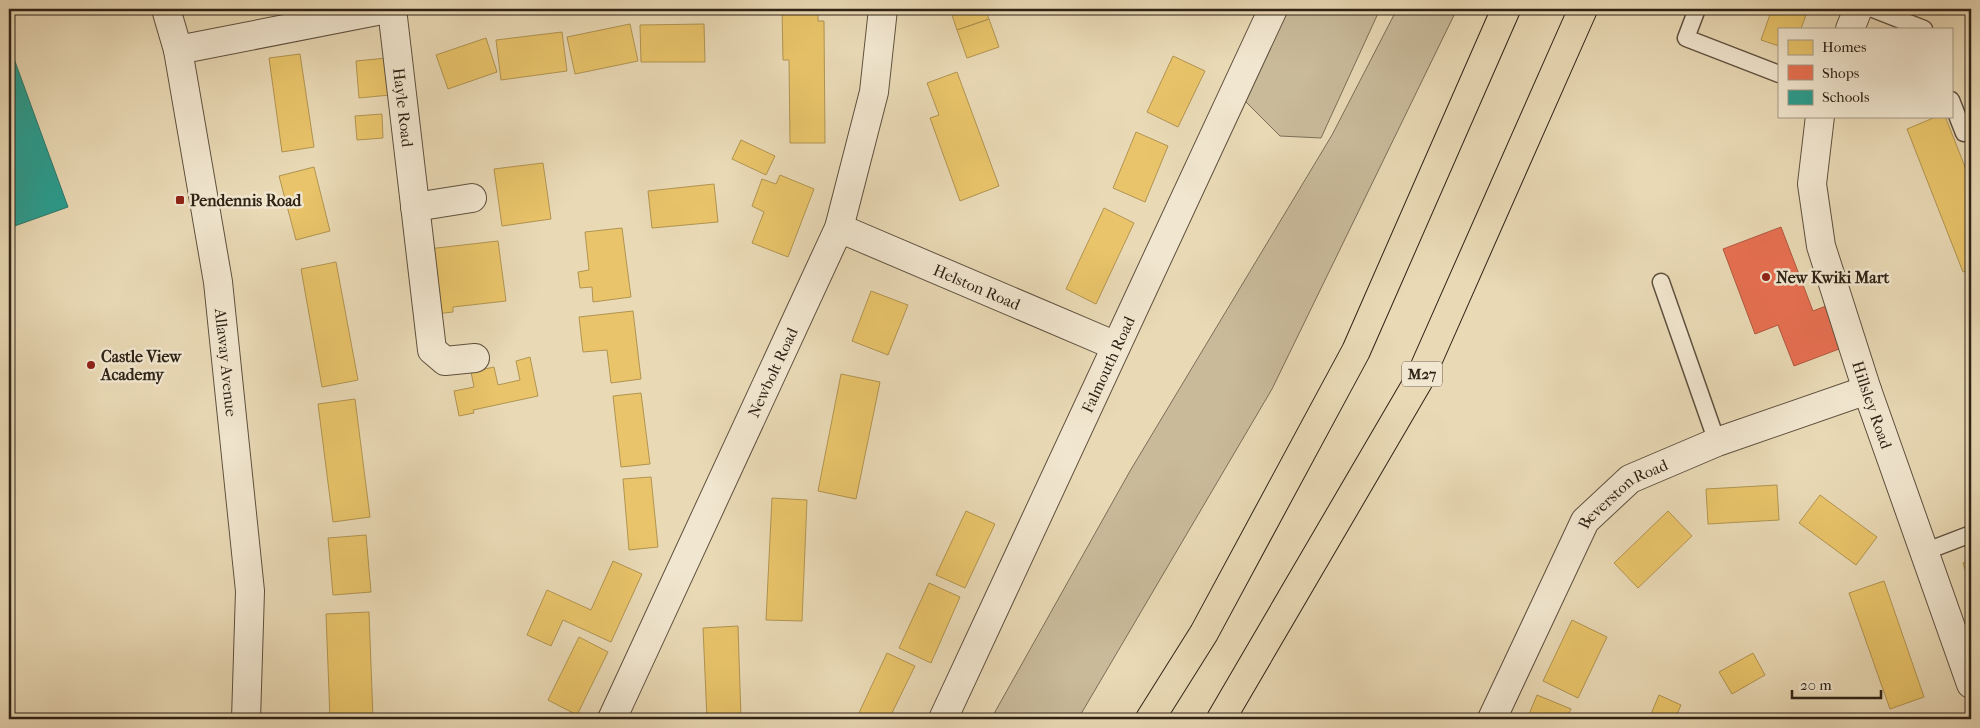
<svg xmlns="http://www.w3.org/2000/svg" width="1980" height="728" viewBox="0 0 1980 728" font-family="'IM FELL French Canon',serif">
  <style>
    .green { fill: #c9ba9a; stroke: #7c6e58 }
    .homes { fill: #e9c46a; stroke: #b19451 }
    .shops { fill: #e76f51; stroke: #b0583f }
    .schools { fill: #2a9d8f; stroke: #2c786b }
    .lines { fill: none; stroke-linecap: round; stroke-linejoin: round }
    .service-casing { stroke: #5e503e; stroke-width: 19 }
    .minor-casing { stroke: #5e503e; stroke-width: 30 }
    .tertiary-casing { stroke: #5e503e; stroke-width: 30 }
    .motorway-casing { stroke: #2f2316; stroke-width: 30 }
    .service { stroke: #f1e6cf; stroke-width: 16 }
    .minor { stroke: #f1e6cf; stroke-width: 28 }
    .tertiary { stroke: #f1e6cf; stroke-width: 28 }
    .motorway { stroke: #e9d9b5; stroke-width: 28 }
    .poi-dot { fill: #8f2418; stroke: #f1e6cf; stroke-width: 2 }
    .labels { text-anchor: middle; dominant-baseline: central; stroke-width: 5; stroke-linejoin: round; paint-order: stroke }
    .shield { fill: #f1e6cf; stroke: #695e4e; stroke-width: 1 }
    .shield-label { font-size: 15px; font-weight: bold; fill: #2f2316 }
    .street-label { font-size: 16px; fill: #2f2316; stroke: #f1e6cf }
    .poi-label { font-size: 16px; font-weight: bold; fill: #2f2316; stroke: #f1e6cf; text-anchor: start }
  </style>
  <rect width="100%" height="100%" fill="#e9d9b5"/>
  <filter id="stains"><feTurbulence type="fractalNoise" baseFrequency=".004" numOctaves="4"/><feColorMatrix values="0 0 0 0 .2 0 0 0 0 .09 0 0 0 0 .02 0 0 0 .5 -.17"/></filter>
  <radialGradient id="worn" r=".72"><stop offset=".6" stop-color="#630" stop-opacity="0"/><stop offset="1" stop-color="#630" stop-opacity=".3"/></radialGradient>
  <path class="green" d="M1282,9H1380L1321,138L1280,136L1241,97Z
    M1397,9H1457L1272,389L1078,719H991L1130,471L1332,135Z"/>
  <path class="homes" d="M782,9H818V21H824L825,143H790L789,60H783Z
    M950,9H985L989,19L957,30Z
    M1772,9H1808L1801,29H1779V46L1761,40Z
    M989,19L999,47L967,58L957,30Z
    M630,24L638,61L575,74L567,37Z
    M704,24L705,62H641L640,25Z
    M562,32L567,71L501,80L496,40Z
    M486,38L497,72L448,89L436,55Z
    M300,54L314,147L282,152L269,58Z
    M1173,56L1205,71L1178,127L1147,112Z
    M387,58L390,95L359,98L356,61Z
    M957,72L999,186L960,201L930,118L939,115L927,83Z
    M382,114L383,138L357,140L355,116Z
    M1938,116H1945L1971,182V269L1963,272L1907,129Z
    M1136,132L1168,146L1145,202L1113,188Z
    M741,140L775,156L766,175L732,159Z
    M543,163L551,219L502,226L494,169Z
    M314,167L330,231L296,240L279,176Z
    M780,175L814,189L788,257L752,243L764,212L752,206L762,179L776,184Z
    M714,184L718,222L652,228L648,191Z
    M1104,208L1134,223L1096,304L1066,289Z
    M622,228L631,297L593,302L592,287L580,288L578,272L589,270L585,232Z
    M498,241L506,301L453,307V312L436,314L428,249Z
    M336,262L358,380L322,387L301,269Z
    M871,291L908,305L888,355L852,341Z
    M633,311L641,379L611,383L607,350L583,352L579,317Z
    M530,357L538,396L473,410L474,413L459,416L454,391L474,387L471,372L494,367L498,385L520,380L516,361Z
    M841,374L880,382L856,499L818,491Z
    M641,393L650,464L621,467L613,396Z
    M355,399L370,517L333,522L318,404Z
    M651,477L658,547L629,550L623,479Z
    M1777,485L1779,520L1708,524L1706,489Z
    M1820,495L1877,537L1856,565L1799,523Z
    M772,498L807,500L802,621L766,620Z
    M966,511L995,524L965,588L936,575Z
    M1668,511L1692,536L1638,588L1614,563Z
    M366,535L371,592L333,595L328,538Z
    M1971,560V589L1963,563Z
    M613,561L642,574L611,642L563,620L551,646L527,635L547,590L591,610Z
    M1884,581L1924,697L1890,709L1849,593Z
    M929,583L960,597L931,663L899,648Z
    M369,612L373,719H330L326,614Z
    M1572,620L1607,637L1578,698L1543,681Z
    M738,626L741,719H707L703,628Z
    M579,637L608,652L577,715L548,700Z
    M887,653L915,666L889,719H865L858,715Z
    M1753,653L1765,675L1732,694L1719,672Z
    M1537,695L1571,709L1566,719H1527Z
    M1659,695L1681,705L1675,719H1649Z"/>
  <path class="shops" d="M1781,227L1813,311L1831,304L1847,346L1794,366L1778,325L1755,334L1723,249Z"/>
  <path class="schools" d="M9,45L68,207L9,228Z"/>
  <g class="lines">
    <defs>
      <path id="service" d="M1697,9L1686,38L1779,74
        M1873,9L1924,29
        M1951,100L1964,133
        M1661,282L1717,442
        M1924,552L1971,534"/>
      <g id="minor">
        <path id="s1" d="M392,9L432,350L445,361L475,358"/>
        <path d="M1850,29L1858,9"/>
        <path d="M178,50L387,9"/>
        <path id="s2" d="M1820,116L1812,184L1821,246L1867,390L1971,684"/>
        <path d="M415,207L472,198"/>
        <path id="s3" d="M839,228L1116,346"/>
        <path id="s4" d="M612,719L839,228L874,92L883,9"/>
        <path id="s5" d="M943,719L1273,9"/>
        <path id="s6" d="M1492,719L1585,521L1630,479L1717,442L1867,390"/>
      </g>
      <g id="tertiary">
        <path id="s7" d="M166,9L178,50L218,282L250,591L246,719"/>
      </g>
      <path id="motorway" d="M1150,719L1204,633L1356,351L1506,9
        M1221,719L1419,380L1583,9"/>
    </defs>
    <use href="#service" class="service-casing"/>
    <use href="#minor" class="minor-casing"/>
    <use href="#tertiary" class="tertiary-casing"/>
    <use href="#motorway" class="motorway-casing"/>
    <use href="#service" class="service"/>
    <use href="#minor" class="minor"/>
    <use href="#tertiary" class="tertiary"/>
    <use href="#motorway" class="motorway"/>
  </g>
  <g class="poi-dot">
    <rect x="175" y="195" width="10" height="10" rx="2.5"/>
    <circle cx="1766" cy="277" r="5"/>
    <circle cx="91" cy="365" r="5"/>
  </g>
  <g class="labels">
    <rect class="shield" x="1402" y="361.5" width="40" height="25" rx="4"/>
    <g class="shield-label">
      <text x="1422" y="374">M27</text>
    </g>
    <g class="street-label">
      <text stroke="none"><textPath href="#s1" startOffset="99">Hayle Road</textPath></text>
      <text stroke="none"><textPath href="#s3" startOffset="150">Helston Road</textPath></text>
      <text stroke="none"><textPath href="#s7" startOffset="359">Allaway Avenue</textPath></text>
      <text stroke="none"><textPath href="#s5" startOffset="391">Falmouth Road</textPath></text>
      <text stroke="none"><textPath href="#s4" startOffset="382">Newbolt Road</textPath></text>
      <text stroke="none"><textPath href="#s2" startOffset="298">Hillsley Road</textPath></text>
      <text stroke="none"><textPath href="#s6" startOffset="266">Beverston Road</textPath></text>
    </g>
    <g class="poi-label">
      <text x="190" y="200">Pendennis Road</text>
      <text x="1776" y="277">New Kwiki Mart</text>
      <text x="101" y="356">Castle View<tspan x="101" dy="18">Academy</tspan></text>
    </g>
  </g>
  <rect width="1980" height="728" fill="none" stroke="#e9d9b5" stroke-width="30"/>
  <rect x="10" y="10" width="1960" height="708" fill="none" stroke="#2f2316" stroke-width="2.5"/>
  <rect x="15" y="15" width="1950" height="698" fill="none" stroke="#2f2316"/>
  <rect x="1778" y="28" width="175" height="90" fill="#f1e6cf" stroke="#a39885"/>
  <rect x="1788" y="40" width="25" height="15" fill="#e9c46a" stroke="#a39885"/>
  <text x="1822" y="52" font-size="15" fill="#2f2316">Homes</text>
  <rect x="1788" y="65" width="25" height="15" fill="#e76f51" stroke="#a39885"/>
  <text x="1822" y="78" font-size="15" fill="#2f2316">Shops</text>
  <rect x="1788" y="90" width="25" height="15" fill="#2a9d8f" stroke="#a39885"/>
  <text x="1822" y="102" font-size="15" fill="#2f2316">Schools</text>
  <path d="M1792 690v8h89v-8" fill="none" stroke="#2f2316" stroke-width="2.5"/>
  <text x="1800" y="690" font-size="15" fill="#2f2316" stroke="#f1e6cf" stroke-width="4" paint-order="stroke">20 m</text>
  <rect width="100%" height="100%" filter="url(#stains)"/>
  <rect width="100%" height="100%" fill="url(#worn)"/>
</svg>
